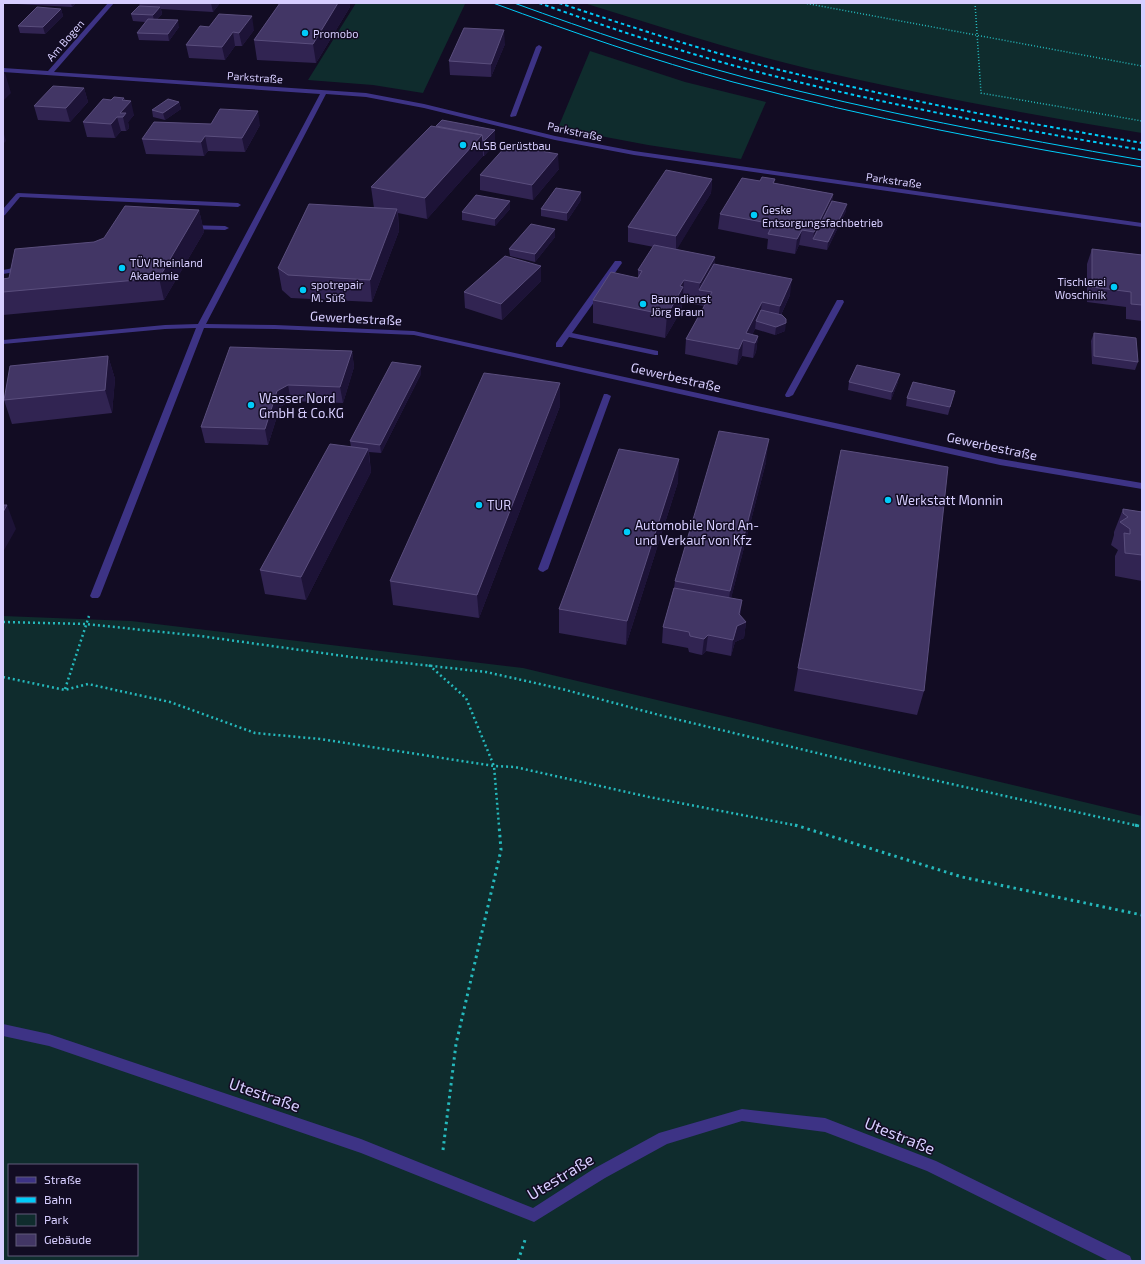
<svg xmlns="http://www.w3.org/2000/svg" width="1145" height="1264" viewBox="0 0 1145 1264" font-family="'Exo 2',sans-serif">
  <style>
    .green { fill: #0f2c2d; fill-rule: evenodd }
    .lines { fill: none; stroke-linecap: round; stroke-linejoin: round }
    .path-far2 { stroke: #25b9bc; stroke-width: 1.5; stroke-dasharray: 1 2; stroke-linecap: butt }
    .path-far1 { stroke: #25b9bc; stroke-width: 2.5; stroke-dasharray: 2 3; stroke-linecap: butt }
    .path { stroke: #25b9bc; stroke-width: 3; stroke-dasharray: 2.5 4; stroke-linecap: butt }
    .lane { fill: #3d3385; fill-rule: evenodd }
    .street { fill: #3d3385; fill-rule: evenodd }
    .tram { stroke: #00ccf9; stroke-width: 1 }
    .rail { stroke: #00ccf9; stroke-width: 2; stroke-dasharray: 3.5 3; stroke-linecap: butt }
    .wall { fill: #312452 }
    .shaded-wall { fill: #1d1337 }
    .building { fill: #423665; stroke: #5a4e7d }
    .poi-dot { fill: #00ccf9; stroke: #120c23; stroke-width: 1.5 }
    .labels { text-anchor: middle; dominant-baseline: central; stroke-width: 3; stroke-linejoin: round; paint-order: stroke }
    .far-poi-label { font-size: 11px; fill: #d7ceff; stroke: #120c23; text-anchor: start }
    .far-street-label { font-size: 11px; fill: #d7ceff; stroke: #120c23 }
    .street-label { font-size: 13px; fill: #d7ceff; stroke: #120c23 }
    .poi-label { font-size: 13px; fill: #d7ceff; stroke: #120c23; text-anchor: start }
    .near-street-label { font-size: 16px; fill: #d7ceff; stroke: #120c23 }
  </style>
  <rect width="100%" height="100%" fill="#120c23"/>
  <path class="green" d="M356,3L465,4L423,93L373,85L308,80Z
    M584,3H1142V133C1031,115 920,94 810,69C734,51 659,26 584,3Z
    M590,51L685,82L766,102L741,159L648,145L558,128Z
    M3,616L131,621L523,668L1142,816V1261H3ZM9,1165H137V1255H9Z"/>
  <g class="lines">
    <path class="path-far2" d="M804,3L1142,66
      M975,3L981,93L1142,121"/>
    <path class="path-far1" d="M3,622L86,624L200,636L351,657L486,672L562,689L663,716L871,766L1139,826
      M429,665L466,698L494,766L499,826
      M3,677L65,690L88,684L170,702L255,733L320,739L494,766L515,767L649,797L799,826
      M65,689L89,616"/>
    <path class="path" d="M795,825L962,877L1142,915
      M1135,825L1142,827
      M443,1150L456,1044L501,850L499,825
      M518,1261L525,1240"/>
    <path class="lane" d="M539,45L542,47L516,116L511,117L510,116L536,47Z
      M18,193L238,203L241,205L238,207L20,197L5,215L3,216V209L16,194Z
      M186,225L225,226L229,228L225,230L189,229H186Z
      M615,261H621L622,263L572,333L658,351V355H655L569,337L562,347H556V343Z
      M24,266H27V270L3,274V270Z
      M837,300H843L844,302L793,395L789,397H786L785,395Z
      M604,394H607L611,396L548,569L543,572L540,571L538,569Z
      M3,1024L49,1034L361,1139L533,1208L595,1168L659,1133L742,1109L825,1118L936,1161L1130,1256L1132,1261H1109L927,1171L825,1132L742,1121L667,1144L605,1178L534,1222L361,1153L49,1046L3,1036Z"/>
    <path class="street" d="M108,3H114L54,72L366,93L424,104L555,136L634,151L1142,223V227L634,155L555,140L424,108L366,97L326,94L206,324L275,325L414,331L1000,459L1142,483V489L1000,465L414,335L275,329L204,328L100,596L98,598H92L90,596L196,328L165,329L3,344V340L165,325L198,324L320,94L3,72V68L48,71Z"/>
    <path class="tram" d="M493,3C572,32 652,60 733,82C868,118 1004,144 1142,167
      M514,3C591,31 668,57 747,78C877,112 1009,137 1142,160"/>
    <path class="rail" d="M539,3C613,29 687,54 762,73C888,105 1015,129 1142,150
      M559,3C631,27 702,50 776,69C897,99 1019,122 1142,143"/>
  </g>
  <path class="wall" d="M17,3H76L72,7L17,4Z
    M139,3H220L213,12L161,9L162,14L157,19L179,27L169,41L139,40L137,33L145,22L133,21L131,14L140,6Z
    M280,3H350V7L316,63L257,60L254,40Z
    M61,9L63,16L45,34L20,33L18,26Z
    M200,26L254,30L242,46H235L225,60L189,58L186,45Z
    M505,44L491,77L450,75L449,61Z
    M84,88L88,102L70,122L38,120L34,106Z
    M124,98L125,100L134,115L128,122L129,128L126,131H121L115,138L87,137L83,122L111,100Z
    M179,102L181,109L165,120L153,117L152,110Z
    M211,124L260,125L245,152L208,151L204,156L146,154L142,139Z
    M436,126L495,130V144L484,156H483L427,219L398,213L399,231L372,302L291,298L282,290L278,268L374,208L371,187Z
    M559,169L533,200L480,190V175Z
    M712,179L711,193L676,250L715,257L714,264L790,295L781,315L785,331L775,335L755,329L752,335L758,336L756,352L753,358L742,356L737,365L685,354L686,339L704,306L682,302V309L665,338L593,323V300L638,278V270L654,247L628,242V227Z
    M775,179L774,183L833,194L832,201L846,211L827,250L799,245L795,254L767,249L768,239L718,229L720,214L760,181Z
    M581,200L567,221L541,216V209Z
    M510,209L495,226L462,220V212Z
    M199,210L204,232L164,300L3,315V279L9,278L94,242Z
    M555,229V237L535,262L510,256L509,249Z
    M1092,249L1142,255V321L1126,319V307L1087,302V264Z
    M541,266V281L502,320L465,308L464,292Z
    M1094,333L1138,362L1135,370L1092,364L1091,341Z
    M352,351L354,367L343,403L291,401L280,407L268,445L205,443L201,427Z
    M108,356L115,379L112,413L12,424L4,400Z
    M421,374L381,453L369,452L371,472L306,600L265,594L260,570L351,447L350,441Z
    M849,382H898L891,400L848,390Z
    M955,391L948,415L906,406L907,398Z
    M560,406L479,618L393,605L390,581Z
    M766,462L731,598L742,600L740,616L746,622L744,638L735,642L731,656L706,651L702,655L697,654L689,652L688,648L662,643L663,627L674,588L675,581Z
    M678,482L626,645L559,633V609Z
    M1123,509L1142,512V581L1115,576V556L1118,550L1111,545L1114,535V532Z
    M798,668L924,691L917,715L794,691Z"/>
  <path class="shaded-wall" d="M71,3H76L72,7Z
    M211,3H220L213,12Z
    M338,3H350V7L316,63L313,44Z
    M160,7L162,14L154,22L153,15Z
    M61,9L63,16L45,34L43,27Z
    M252,16L254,30L242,46L239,33Z
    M178,20L179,27L169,41L168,34Z
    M504,30L505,44L491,77V64Z
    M233,32L235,46L225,60L222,47Z
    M5,73L11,93L3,101V74Z
    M84,88L88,102L70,122L66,108Z
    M124,98L126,106L131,101L134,115L128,122L129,128L126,131L123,117L120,113L122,100Z
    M179,102L181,109L165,120L163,113Z
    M258,111L260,125L245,152L242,138Z
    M117,117L121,131L115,138L111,124Z
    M495,130V144L484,156V141Z
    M4,134L6,141L3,144V135Z
    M482,135L483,156L427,219L425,198Z
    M205,136L208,151L204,156L201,142Z
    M558,154L559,169L533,200L532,185Z
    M712,179L711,193L676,251V236Z
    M581,192V200L567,221V213Z
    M833,194L830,209L813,239L814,232Z
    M510,201V209L495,226V219Z
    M847,204L846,211L827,250L828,242Z
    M397,209L399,231L372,302L370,280Z
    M199,210L204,232L164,300L159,278Z
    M555,229V237L535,262V254Z
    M802,230L799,245L795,254L797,239Z
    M715,257L713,279L699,290L700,283Z
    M541,266V281L502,320L501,304Z
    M792,279L790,295L778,321L780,306Z
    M684,280L682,309L665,338L667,315L680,286Z
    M762,302L760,318L756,321L755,329L749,341L746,333Z
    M786,323L785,331L775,335L776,327Z
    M758,336L756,352L753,358L755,343Z
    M743,340L742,356L737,365L739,349Z
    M352,351L354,367L343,403L340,387Z
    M108,356L115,379L112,413L105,390Z
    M421,366V374L381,453L380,445Z
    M900,374L898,382L891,400L892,392Z
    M560,383V406L479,618L477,595Z
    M288,385L291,401L280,407L268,445L265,429L277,391Z
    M769,439L766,462L727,614L730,591Z
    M368,449L371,472L306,600L301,577Z
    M679,459L678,482L626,645L627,621Z
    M7,505L16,529L3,552V512Z
    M742,600L740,616L746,622L744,638L735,642L731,656L733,640Z
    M708,635L706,651L702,655L704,639Z"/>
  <path class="building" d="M280,3H338L313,44L254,40Z
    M139,6L160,7L153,15L131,14Z
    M37,7L61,9L43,27L18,26Z
    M219,14L252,16L239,33L233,32L222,47L186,45L200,26L209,27Z
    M148,19L178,20L168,34L137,33Z
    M464,28L504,30L491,64L449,61Z
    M53,86L84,88L66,108L34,106Z
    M114,97L124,98L122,100L131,101L120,113H126L123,117H117L111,124L83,122L103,99L111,100Z
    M168,99L179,102L163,113L152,110Z
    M220,109L258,111L242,138L205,136L201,142L142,139L154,122L211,124Z
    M442,120L495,130L484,141H483L482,135L436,126Z
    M431,126L482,135L425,198L371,187Z
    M507,145L558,154L532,185L480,175Z
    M666,170L712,179L676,236L628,227Z
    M762,177L775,179L773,183L833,194L814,232L802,230L797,239L768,234L773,224L720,214L742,178L760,181Z
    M556,188L581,192L567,213L541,209Z
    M476,195L510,201L495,219L462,212Z
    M832,201L847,204L828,242L813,239Z
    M309,204L397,209L370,280L288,275L278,268Z
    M125,206L199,210L159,278L3,292V279L9,278L15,249L94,242L104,238Z
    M531,224L555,229L535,254L509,249Z
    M654,245L715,257L700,283L684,280L680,286L683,287L667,315L593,300L611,272L638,278L642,271L638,270Z
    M1092,249L1142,255V305L1131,304V292L1092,287Z
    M505,256L541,266L501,304L464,292Z
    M714,264L792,279L780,306L762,302L746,333L758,336L755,343L743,340L739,349L686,339L712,292L699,290Z
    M761,310L782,315L786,319V323L776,327L756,321Z
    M1094,333L1136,338L1138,362L1094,356Z
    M230,347L352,351L340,387L288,385L277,391L265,429L201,427Z
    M108,356L105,390L4,400L10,366Z
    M392,362L421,366L380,445L350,441Z
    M857,365L900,374L892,392L849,382Z
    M484,373L560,383L477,595L390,581Z
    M913,382L955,391L950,407L907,398Z
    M719,431L769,439L730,591L675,581Z
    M330,444L368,449L301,577L260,570Z
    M619,449L679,459L627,621L559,609Z
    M841,450L948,467L924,691L798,668Z
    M3,505H7L3,512Z
    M1123,509L1142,512V555L1125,553L1124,533L1130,534V529L1120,522L1128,517L1123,513Z
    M674,588L742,600L739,614L746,622L737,626L733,640L708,635L704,639L699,638L690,636L689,632L663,627Z"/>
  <g class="poi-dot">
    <circle cx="305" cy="33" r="4"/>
    <circle cx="463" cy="145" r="4"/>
    <circle cx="754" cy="215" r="4"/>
    <circle cx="122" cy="268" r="4"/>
    <circle cx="1114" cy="287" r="4"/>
    <circle cx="303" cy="290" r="4"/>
    <circle cx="643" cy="304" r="4"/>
    <circle cx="251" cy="405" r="4"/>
    <circle cx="888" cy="500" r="4"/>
    <circle cx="479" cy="505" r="4"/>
    <circle cx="627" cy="532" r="4"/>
  </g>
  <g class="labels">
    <g class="far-poi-label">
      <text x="313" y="33">Promobo</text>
      <text x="471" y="145">ALSB Gerüstbau</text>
      <text x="762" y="209">Geske<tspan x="762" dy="13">Entsorgungsfachbetrieb</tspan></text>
      <text x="130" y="262">TÜV Rheinland<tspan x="130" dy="13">Akademie</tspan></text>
      <text x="1106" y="281" text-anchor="end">Tischlerei<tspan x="1106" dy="13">Woschinik</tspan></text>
      <text x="311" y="284">spotrepair<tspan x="311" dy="13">M. Süß</tspan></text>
      <text x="651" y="298">Baumdienst<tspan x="651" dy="13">Jörg Braun</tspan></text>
    </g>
    <g class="far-street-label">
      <text transform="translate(65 40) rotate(-49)">Am Bogen</text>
      <text transform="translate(255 77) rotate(4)">Parkstraße</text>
      <text transform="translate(575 131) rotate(12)">Parkstraße</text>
      <text transform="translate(894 180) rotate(8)">Parkstraße</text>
    </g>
    <g class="street-label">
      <text transform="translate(356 318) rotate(3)">Gewerbestraße</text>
      <text transform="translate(676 377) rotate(13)">Gewerbestraße</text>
      <text transform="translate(992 446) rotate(12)">Gewerbestraße</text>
    </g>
    <g class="poi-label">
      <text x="259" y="398">Wasser Nord<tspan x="259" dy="15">GmbH &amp; Co.KG</tspan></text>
      <text x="896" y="500">Werkstatt Monnin</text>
      <text x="487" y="505">TUR</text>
      <text x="635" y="525">Automobile Nord An-<tspan x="635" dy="15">und Verkauf von Kfz</tspan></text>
    </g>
    <g class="near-street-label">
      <text transform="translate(265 1094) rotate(19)">Utestraße</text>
      <text transform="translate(900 1135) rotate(22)">Utestraße</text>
      <text transform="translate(560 1176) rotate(-31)">Utestraße</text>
    </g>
  </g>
  <rect width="1145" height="1264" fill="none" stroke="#d7ceff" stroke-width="8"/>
  <rect x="8" y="1164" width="130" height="92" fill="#120c23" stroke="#615a7b"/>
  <rect x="16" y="1177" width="20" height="6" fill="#3d3385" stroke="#615a7b"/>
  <text x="44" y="1184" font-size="12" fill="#d7ceff">Straße</text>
  <rect x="16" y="1197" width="20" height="6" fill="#00ccf9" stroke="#615a7b"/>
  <text x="44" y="1204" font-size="12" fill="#d7ceff">Bahn</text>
  <rect x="16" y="1214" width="20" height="12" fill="#0f2c2d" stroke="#615a7b"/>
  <text x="44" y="1224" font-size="12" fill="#d7ceff">Park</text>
  <rect x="16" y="1234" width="20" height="12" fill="#423665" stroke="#615a7b"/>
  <text x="44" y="1244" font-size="12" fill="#d7ceff">Gebäude</text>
</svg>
